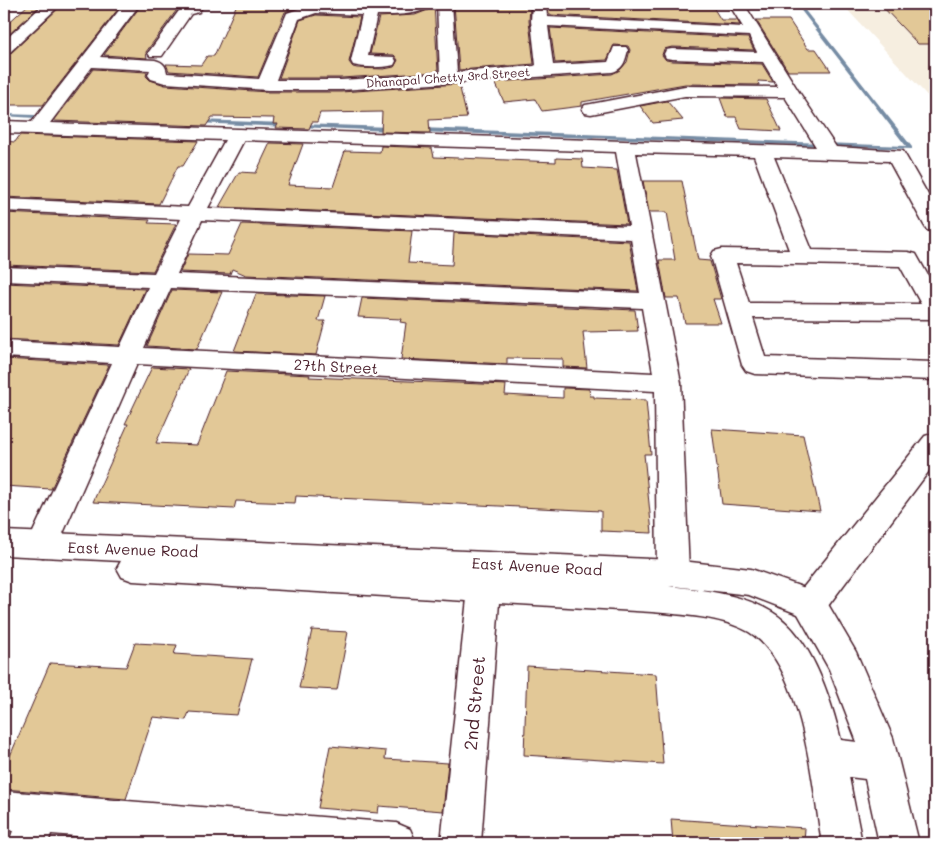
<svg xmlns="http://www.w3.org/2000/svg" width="939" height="847" viewBox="0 0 939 847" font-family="Mali,sans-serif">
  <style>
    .built { fill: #f6eee0 }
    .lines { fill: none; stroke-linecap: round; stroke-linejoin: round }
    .stream { fill: #768ca4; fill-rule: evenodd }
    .building { fill: #e2c897; stroke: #4a1f2b }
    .minor-casing { stroke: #4a1f2b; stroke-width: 3 }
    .major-casing { stroke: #4a1f2b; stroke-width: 3 }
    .minor { fill: #fff; fill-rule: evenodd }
    .major { fill: #fff; fill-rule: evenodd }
    .labels { text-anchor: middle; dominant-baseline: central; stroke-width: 5; stroke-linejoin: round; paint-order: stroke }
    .far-street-label { font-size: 12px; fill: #4a1f2b; stroke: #fff }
    .street-label { font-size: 15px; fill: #4a1f2b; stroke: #fff }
    .near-street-label { font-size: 18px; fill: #4a1f2b; stroke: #fff }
  </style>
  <rect width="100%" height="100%" fill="#fff"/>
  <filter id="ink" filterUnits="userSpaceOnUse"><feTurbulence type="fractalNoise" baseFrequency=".02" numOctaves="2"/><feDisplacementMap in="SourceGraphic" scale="10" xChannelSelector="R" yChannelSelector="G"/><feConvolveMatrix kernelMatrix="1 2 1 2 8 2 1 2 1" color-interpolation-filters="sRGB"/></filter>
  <g filter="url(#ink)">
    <path class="built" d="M842,4H935V104Z"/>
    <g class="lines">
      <path class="stream" d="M796,4H800L912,147V149L420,132L417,130L420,128L906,146Z
        M4,114L66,116L69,118L66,120L4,116Z
        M200,120L286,123L289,125L286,127L198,123L197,122Z
        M300,124L391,127L394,129L391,131L298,127L297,126Z"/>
    </g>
    <path class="building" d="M29,4H42L4,39V27Z
      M63,4H122L43,105H4V56L11,53Z
      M142,4H187L179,7L146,52L147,58L104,55Z
      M237,4H306L285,12L258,77L169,71L166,64L201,65L207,56H214Z
      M434,4L438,72L341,78H279L300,20L316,15L360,17L349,62L353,67L357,68L384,69L394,67L398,60L394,55L370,54L379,17L415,15L428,10Z
      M454,4L530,7L529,21L534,64L459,70Z
      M570,4H711L721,20H737L740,25L549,15L548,8L571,9Z
      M880,4H922L935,16V44H918Z
      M756,20H789L808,49H816L831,71H788Z
      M550,28L748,38L754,50L672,47L664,49L662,55L666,60L672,61L762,64L773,82L758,81L759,85L685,84L582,102V106L542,111L535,99L504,102L495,82L612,74L620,70L627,62L630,50L628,46L614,45L607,60L555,63Z
      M93,69L147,72L146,76L150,80L165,85L268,92H341L459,84L467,118L429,120L430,133L381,132L382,112L320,113L317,122H312L309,129L276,128L278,124H273L274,118L212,117L206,126L54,121Z
      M720,98L766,99L781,131L741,129L736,117H727Z
      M667,101L683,120L653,123L640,106Z
      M20,135L198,141L183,166H178L159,204L4,197V141L15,142Z
      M270,143L303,144L288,185L333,187L345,151L380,152L381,146L432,148L434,157L556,162V158L582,159L583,168L617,170L627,224L219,207L239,172L256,173Z
      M643,181H682L698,260L710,261L721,299H713L721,323H685L679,298H666L659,260H675L667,212H649Z
      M4,213L150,220L148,223L176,224L153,271L4,265Z
      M242,224L412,231L408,263L452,265L454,233L629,241L638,291L246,275L232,269L230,274L180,272L188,254L228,255Z
      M4,283L145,289L119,345L4,339Z
      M172,290L222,292L197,349L147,346Z
      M256,294L325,296L318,321H325L316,355L234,351Z
      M362,298L635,310L638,331L583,332L587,368L563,367V359L507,358V364L401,359L406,323L400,322L401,319L358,317Z
      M4,359L109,365L51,489L4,486Z
      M152,367L189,369L156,443L197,445L226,371L310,375L309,377L506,385L505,395L563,398V388L589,389L590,396H594V398L646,400L651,454H644L652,533L601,531V511L296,496L295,503L236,501L234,509L93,502L128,424H125Z
      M712,429L803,435L820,511L722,504Z
      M312,630L348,632L337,690L299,688Z
      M135,643L177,645L174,654L252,659L237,715L189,712L186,720L153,717L126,799L4,789V770L50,663L126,667Z
      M527,666L656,674L663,764L524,755Z
      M330,746L386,751L385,759L448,763L443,811L379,806L378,813L318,808Z
      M671,819L805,828L804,843H673Z"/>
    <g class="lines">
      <defs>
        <path id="minor" d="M44,4H61L10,52L4,54V41Z
          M124,4H140L100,57L155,60C164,62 166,67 167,73L259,79L287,13L307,6L308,4L364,6L365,4H379V6L432,4C423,16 391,15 377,15L368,56L394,57L396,61L394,65C382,68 365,68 353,65L351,61L362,15L316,13L299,19L276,80H341L440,74L437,4H452L457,72L534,66L536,65L531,21L532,4H546L547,17L743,27L729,4H744L799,92L836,147L903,151L935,207V231L927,230L924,225L889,161L774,157L812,250L908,252L916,254L935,288V319L753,318L765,357L935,362V380L755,374L746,371L742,365L711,256L714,251L722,249L789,250L754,156L636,153L681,383L689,573L684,582L673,586L662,582L657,573L655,391L137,364L54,554L43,557L32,554L27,545L112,363L4,357V341L120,347L148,287L4,281V267L154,273L181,219L4,211V199L188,207L225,140L4,133V121L32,122ZM548,26L749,36L757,52L672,49L666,50L664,54L666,58L672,59L763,62L778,87L685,86L591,104L585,105L582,109L585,113L591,114L685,96L785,97L816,147L50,123L92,67L150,70L148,75L151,79L165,83L268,90H341L612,72C624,69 625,61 628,50L626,47H614L608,62L553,65ZM244,140L616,152L629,226L208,208ZM202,220L631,239L640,293L177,274ZM736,263L900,266L921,304L749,303ZM171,288L642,308L653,373L144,348Z
          M189,4H204L199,12L191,14L162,56H150L148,53L181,8L188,6Z
          M935,433V463L822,614L810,618L798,614L794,604L798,594L925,436Z
          M491,554L502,558L507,567L500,589L481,843H441L468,589L480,558Z
          M4,791L396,823L410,829L416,843H158L51,834L48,843H8L13,831L4,830Z"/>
        <path id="major" d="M4,531L673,560L751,569L822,594L856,652L893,738L919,843H879L865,779L849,777L862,843H822C812,785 804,666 749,632C721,616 683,615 652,612L133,581L122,577L117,568L121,561L4,555ZM669,586H673L749,595L798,614L829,669L857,742L841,740C831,699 811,635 772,612C742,594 703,590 669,586Z"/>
      </defs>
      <use href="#minor" class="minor-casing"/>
      <use href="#major" class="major-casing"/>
      <use href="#minor" class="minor"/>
      <use href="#major" class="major"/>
    </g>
  </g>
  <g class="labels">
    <g class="far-street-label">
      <text transform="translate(448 77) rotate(-4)">Dhanapal Chetty 3rd Street</text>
    </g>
    <g class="street-label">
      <text transform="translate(336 366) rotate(3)">27th Street</text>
      <text transform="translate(133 549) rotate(2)">East Avenue Road</text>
      <text transform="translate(537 566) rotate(3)">East Avenue Road</text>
    </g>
    <g class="near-street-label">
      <text transform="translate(474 703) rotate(-85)">2nd Street</text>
    </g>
  </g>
  <rect width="939" height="847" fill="none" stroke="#fff" stroke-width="20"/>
  <rect x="10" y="10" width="919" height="827" fill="none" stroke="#4a1f2b" stroke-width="2" filter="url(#ink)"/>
</svg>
